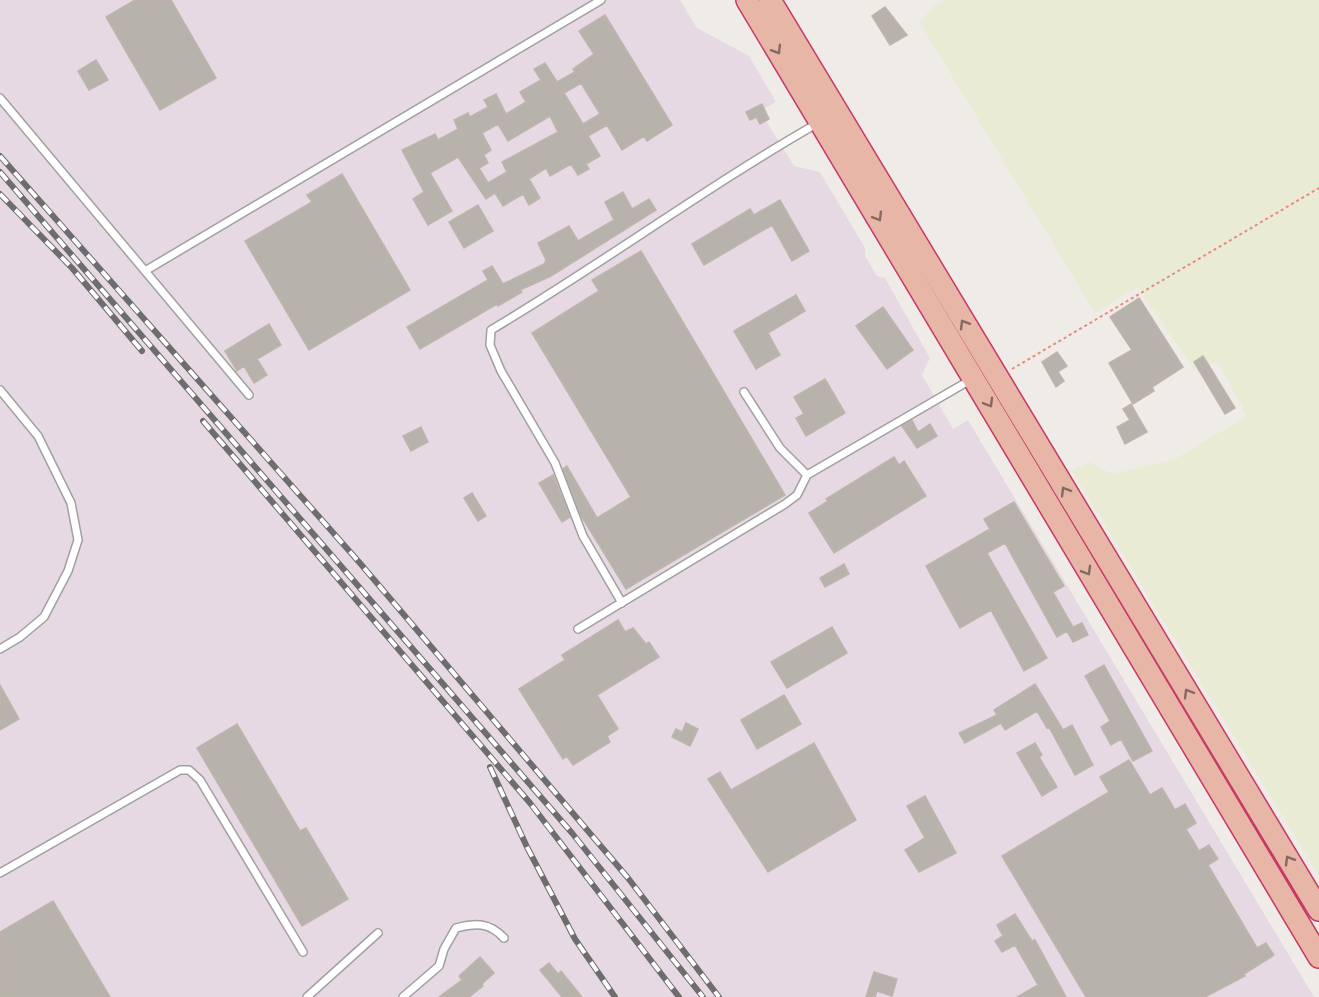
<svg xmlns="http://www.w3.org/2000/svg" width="1319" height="997" viewBox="0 0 1319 997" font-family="Roboto,sans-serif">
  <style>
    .industrial { fill: #e7d9e4 }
    .farmland { fill: #e9ebd4 }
    .building { fill: #b8b2ad; stroke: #bfb4ab; stroke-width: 1.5; fill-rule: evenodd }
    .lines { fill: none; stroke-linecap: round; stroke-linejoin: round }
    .service-casing { stroke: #a0a0a0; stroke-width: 10 }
    .trunk-casing { stroke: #c73967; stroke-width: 24 }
    .path { stroke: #ea8a7c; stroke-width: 2; stroke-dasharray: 3 3; stroke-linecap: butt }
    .service { stroke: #fff; stroke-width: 7 }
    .trunk { stroke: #e7b6a6; stroke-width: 21 }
    .rail-casing { stroke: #6d6d6d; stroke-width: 6 }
    .rail { stroke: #fff; stroke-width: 4; stroke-dasharray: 11; stroke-linecap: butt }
    .oneway { stroke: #836a62 }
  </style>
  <rect width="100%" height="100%" fill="#efece7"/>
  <path class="industrial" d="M0,0H680L697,28L749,56L776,102L760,111L794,166L820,172L865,248V256L877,276L885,278L930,358L922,375L953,429L968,420L1314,997H0Z"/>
  <path class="farmland" d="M945,0H1319V876L1072,471L1089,462L1112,474L1175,459L1247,416L1218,362L1194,370L1138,287L1095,313L920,23L931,8Z"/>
  <path class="building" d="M135,0H171L216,78L160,110L106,17Z
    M885,7L907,35L890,45L872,16Z
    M605,15L672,125L647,141L644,136L622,150L607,125L588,136L600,156L586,164L589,169L578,175L571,164L550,176L546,168L529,179L540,198L529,205L523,194L503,206L495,193L486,199L458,157L430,173L452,211L428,225L413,199L424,192L402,150L435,134L438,140L458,129L454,120L468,113L470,117L488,107L484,100L496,94L506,114L526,102L520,92L541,80L534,69L545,63L557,82L575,72L573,69L594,54L579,31ZM581,83L600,114L583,124L564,93ZM550,116L558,132L502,162L507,172L488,183L479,168L488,163L484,155L491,150L482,133L498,124L508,141Z
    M96,60L108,80L89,90L78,71Z
    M762,104L769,119L760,124L756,117L750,120L746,112Z
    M342,174L410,290L309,350L245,241L312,202L307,195Z
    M623,192L632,209L649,199L656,210L551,276L520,290L522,292L498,306L497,304L420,349L407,327L488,280L483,271L492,266L503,284L544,264L546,260L538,243L569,226L578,241L614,220L605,202Z
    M780,200L809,251L792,261L772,225L704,265L692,244L750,209L754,215Z
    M478,205L493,231L464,248L449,222Z
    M641,251L785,495L626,589L580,514L563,469L567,466L597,518L631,497L532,333L599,291L592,280Z
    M796,295L805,311L768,333L780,355L756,369L734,331Z
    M1139,298L1183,367L1152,387L1154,391L1133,404L1109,363L1132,350L1110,317Z
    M883,307L913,350L887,369L856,326Z
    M269,324L281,345L257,359L267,375L254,383L244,366L237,371L225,351Z
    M1057,352L1067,366L1058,372L1064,381L1056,387L1042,362Z
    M1203,356L1235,408L1225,414L1194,362Z
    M825,379L845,413L806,436L796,418L804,414L794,397Z
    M1131,404L1147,432L1125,444L1117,427L1130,420L1123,409Z
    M912,420L918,432L930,424L937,436L917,448L902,426Z
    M421,427L428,442L411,451L403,436Z
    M894,457L899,465L904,461L926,496L834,553L809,513L828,501L826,499Z
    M553,475L570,517L562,522L539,483Z
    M472,493L486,516L478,521L464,498Z
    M1014,502L1064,586L1053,592L1073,627L1082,623L1088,635L1073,642L1067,631L1057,637L1005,543L987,553L1047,658L1024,671L991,610L960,628L926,566L990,529L984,519Z
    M844,564L849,574L825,587L820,578Z
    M618,620L625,632L633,628L646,644L649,642L659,657L597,695L618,729L607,736L610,742L573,765L567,756L563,759L519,689L565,660L562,655Z
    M832,627L847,653L787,688L771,662Z
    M1104,665L1152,751L1133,761L1121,739L1111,745L1101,727L1110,721L1085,676Z
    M1035,684L1063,730L1072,725L1093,765L1075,775L1049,727L1047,728L1037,711L1005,730L1001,723L965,743L959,733L997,715L994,710Z
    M0,685L19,719L0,730Z
    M784,695L801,724L757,749L741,720Z
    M686,723L698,729L690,746L672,737L676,729L682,732Z
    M237,724L300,831L306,828L348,899L302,926L197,748Z
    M814,743L856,820L768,872L708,779L720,772L731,790Z
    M1035,743L1042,755L1039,757L1057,787L1042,796L1017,753Z
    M1129,760L1150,795L1162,788L1175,810L1185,804L1196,823L1186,829L1199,851L1209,845L1218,859L1208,865L1257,948L1266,943L1274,955L1244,974L1245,976L1205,997H1086L1002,856L1109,792L1100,777Z
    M925,796L956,853L919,872L905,850L925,838L907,806Z
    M53,901L110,997H0V932Z
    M1015,914L1032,941L1035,940L1066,997H1017L1038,985L1015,945L1002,952L995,941L1003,936L997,925Z
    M480,957L494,973L482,984L483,986L469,997H439L462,980L459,976Z
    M549,963L558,974L561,971L582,997H562L540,970Z
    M874,972L897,979L892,996L877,991L875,997H866Z"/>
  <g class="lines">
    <defs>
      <path id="service" d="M0,98L249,395
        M145,271L601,0
        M0,390L38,436L71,503L78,540L68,571L44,617L20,637L0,649
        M744,392L780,448L807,475
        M622,603L583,536L555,463L501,371L490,345L491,330C602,264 706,187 818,123
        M578,629L785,504L797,495L807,475L972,379
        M0,873L180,770H189L200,780L303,952
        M307,997L378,933
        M403,997L439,966L444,949L456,928C476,923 489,922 504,938"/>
      <path id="trunk" d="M747,0L1319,957
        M770,0L1319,910"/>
    </defs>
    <use href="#service" class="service-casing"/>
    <use href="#trunk" class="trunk-casing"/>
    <path class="path" d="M1012,369L1319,188"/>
    <use href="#service" class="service"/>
    <use href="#trunk" class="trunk"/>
    <defs>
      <path id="rail" d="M0,156L359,562L628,878L719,997
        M0,172L572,833L703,997
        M0,194L72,268L142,351
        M203,421L530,803L679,997
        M490,767L527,847L575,939L615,997"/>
    </defs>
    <use href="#rail" class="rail-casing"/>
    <use href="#rail" class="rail"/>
  </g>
  <defs><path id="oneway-chevron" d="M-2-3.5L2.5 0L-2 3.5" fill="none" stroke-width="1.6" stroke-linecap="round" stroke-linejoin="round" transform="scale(1.5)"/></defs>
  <g class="oneway">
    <use href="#oneway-chevron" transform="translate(777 50) rotate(59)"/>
    <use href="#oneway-chevron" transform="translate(878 217) rotate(59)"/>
    <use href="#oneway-chevron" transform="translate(964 324) rotate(-121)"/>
    <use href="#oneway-chevron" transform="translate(989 403) rotate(60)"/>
    <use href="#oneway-chevron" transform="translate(1065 491) rotate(-121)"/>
    <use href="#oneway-chevron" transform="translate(1087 571) rotate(60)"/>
    <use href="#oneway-chevron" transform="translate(1188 693) rotate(-121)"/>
    <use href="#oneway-chevron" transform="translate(1289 860) rotate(-121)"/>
  </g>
</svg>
